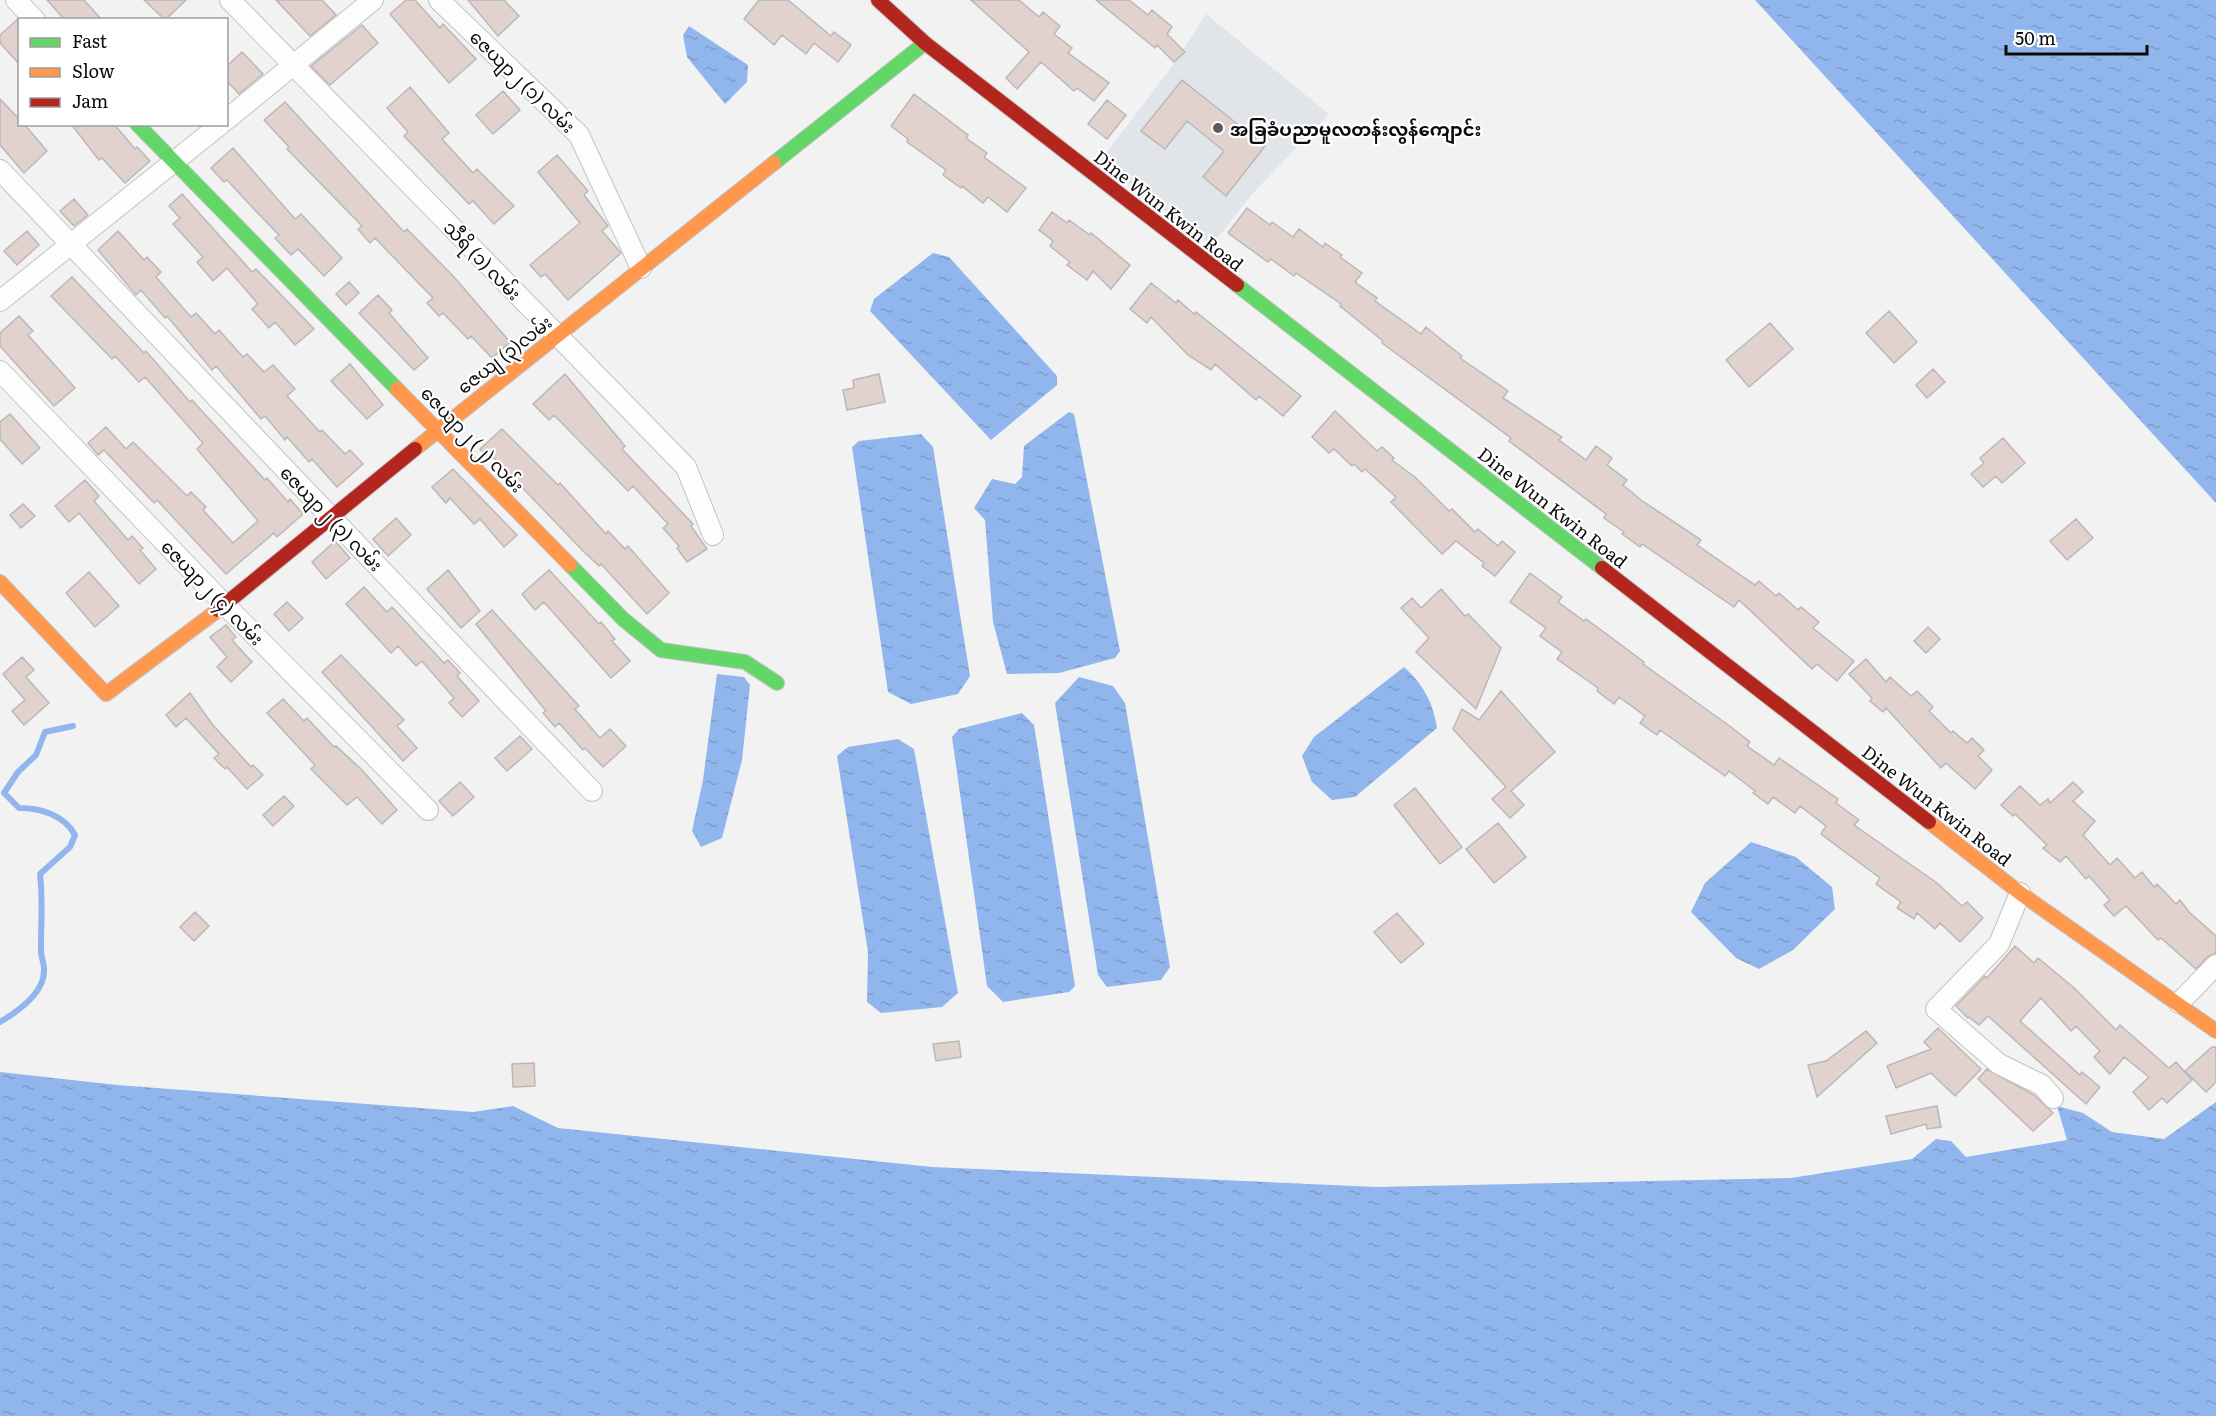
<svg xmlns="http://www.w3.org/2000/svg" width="2216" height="1416" viewBox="0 0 2216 1416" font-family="Literata,'Noto Sans Myanmar',serif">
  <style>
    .built { fill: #e1e5e9 }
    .water { fill: url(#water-ripples) }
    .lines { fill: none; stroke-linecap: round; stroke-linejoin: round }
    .stream { stroke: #91b6ed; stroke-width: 6 }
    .building { fill: #e2d2ce; stroke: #b9b8b9; stroke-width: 1.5 }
    .street-casing { stroke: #c3c3c4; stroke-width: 22 }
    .fast-casing { stroke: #c3c3c4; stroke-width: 16 }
    .slow-casing { stroke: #c3c3c4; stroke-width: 16 }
    .jam-casing { stroke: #c3c3c4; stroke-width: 16 }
    .street { stroke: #fdfdfd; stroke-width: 20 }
    .fast { stroke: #63d668; stroke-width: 14 }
    .slow { stroke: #ff974d; stroke-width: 14 }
    .jam { stroke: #b3261e; stroke-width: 14 }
    .poi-dot { fill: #5c5c5d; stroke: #fff; stroke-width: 2 }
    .labels { text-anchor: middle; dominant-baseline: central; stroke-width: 4.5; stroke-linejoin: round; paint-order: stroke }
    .street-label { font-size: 18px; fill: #0b0b0c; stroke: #fff }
    .poi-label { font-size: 18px; font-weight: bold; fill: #0b0b0c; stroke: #fff; text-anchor: start }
  </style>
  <defs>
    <pattern id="water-ripples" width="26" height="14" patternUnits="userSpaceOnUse" patternTransform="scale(1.5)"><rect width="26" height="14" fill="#91b6ed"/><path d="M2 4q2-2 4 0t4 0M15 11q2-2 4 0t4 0" fill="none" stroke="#7c9bca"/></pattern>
  </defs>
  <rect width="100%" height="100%" fill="#f2f2f3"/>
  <path class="built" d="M1206,14L1329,114L1253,193L1212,245L1099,163L1173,65Z"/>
  <path class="water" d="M1755,0H2216V503Z
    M689,26L748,65L747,82L725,104L687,57L683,35Z
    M933,253L949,257L1057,376V385L991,440L870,311L874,299Z
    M1069,412L1074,414L1120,651L1115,658L1059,673L1007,674L993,622L985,520L974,508L992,479L1015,484L1022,477L1024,446Z
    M921,434L933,447L970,676L958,694L911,704L888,692L852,447L859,441Z
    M1404,667C1423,684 1433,702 1437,728L1355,797L1332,800L1312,782L1302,756L1314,737Z
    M717,674L744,677L750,685L742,760L722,838L701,847L692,831L703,780Z
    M1079,677L1113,686L1125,703L1170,967L1161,980L1107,987L1098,975L1055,703Z
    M1022,713L1034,725L1075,986L1069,992L1003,1002L987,986L952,737L959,729Z
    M898,739L914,749L958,993L942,1007L881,1013L867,1002L868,952L837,756L848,747Z
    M1751,842L1796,857L1832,887L1835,909L1793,950L1759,969L1736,958L1691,912L1705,883Z
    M0,1072L117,1085L473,1112L513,1106L558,1128L932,1167L1376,1187L1791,1178L1912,1159L1936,1139L1951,1141L1966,1157L2067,1140L2057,1106L2083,1113L2112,1132L2164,1139L2216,1102V1416H0Z"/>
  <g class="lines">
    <path class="stream" d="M0,1022C17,1012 44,993 44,971C45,964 40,956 41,948C41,923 43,900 40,874L70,847L75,835C64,815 41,808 19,808L4,793L18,772L36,755L45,732L73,726"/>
  </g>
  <path class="building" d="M47,0H84L102,20H65Z
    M144,0H186L165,20Z
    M276,0H322L336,15L310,36Z
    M406,0H415L440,28L443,24L476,59L449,83L390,14Z
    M468,0H504L519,16L498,36Z
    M759,0H788L831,36L834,32L851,45L838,62L814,43L806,54L782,35L774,45L744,19Z
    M971,0H1019L1039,17L1043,12L1060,26L1054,34L1072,48L1068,53L1109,83L1094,101L1077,88L1074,91L1041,62L1017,89L1006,78L1029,52Z
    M1096,0H1129L1148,15L1152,10L1172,27L1167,34L1185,52L1174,62L1157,45L1155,48Z
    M18,19L20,21V65L0,43V35Z
    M362,25L378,43L330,85L311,66Z
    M242,52L263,74L239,94L226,80V67Z
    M1182,80L1265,146L1226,196L1203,177L1224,151L1187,121L1165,149L1141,131Z
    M410,87L449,133L442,139L473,173L477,169L514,206L494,224L473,201L469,204L404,136L408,132L387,108Z
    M503,91L520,110L493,134L476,115Z
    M914,94L968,135L966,138L987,153L984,157L1026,188L1007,212L988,197L983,203L962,186L961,188L943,175L946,170L907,142L908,139L891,126Z
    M0,99L20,120V124H24L47,151L24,173L0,145Z
    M1107,100L1126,115L1107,139L1088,124Z
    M285,102L404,232L407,229L454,277L510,342L492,358L471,336L468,339L443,313L439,316L427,303L433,298L375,238L370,243L358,229L362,226L287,149L289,147L264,120Z
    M71,124H114L135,149L137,147L150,161L125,183L102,158L99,160Z
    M233,148L295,219L301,214L342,258L324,276L298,249L291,255L275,238L279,235L252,207L227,180L224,182L211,168Z
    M557,155L588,191L584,195L608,226L602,231L621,253L568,300L545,274L541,277L530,265L580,223L538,172Z
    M182,194L252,272L256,269L314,329L295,345L275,322L269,328L252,309L258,304L227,268L213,281L197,262L203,257L173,224L180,218L169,206Z
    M74,199L88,215L74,226L60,211Z
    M1247,208L1270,225L1272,222L1293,237L1299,229L1323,247L1325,243L1342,255L1340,257L1362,273L1355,282L1377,298L1375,301L1421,334L1426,327L1443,341L1462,356L1460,358L1508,391L1503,398L1562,437L1559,440L1586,460L1596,446L1612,458L1607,465L1627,480L1623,485L1641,500L1701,540L1697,545L1755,585L1759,581L1776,596L1779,593L1798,610L1801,607L1819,622L1813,628L1854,661L1837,681L1817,664L1812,669L1739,600L1734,607L1642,544L1640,547L1622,534L1624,532L1604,518L1606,514L1509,441L1511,438L1382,343L1383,341L1340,306L1341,304L1296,273L1294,276L1271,259L1268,262L1228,233Z
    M1052,212L1067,223L1069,220L1090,235L1091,233L1130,265L1111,289L1093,271L1087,280L1067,265L1070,262L1050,246L1053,241L1039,230Z
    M27,231L39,245L17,265L4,251Z
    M118,231L144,260L147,257L161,272L156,277L191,317L196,313L215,334L219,330L243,357L247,354L264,372L273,365L295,389L287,396L320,432L322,430L345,454L350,450L363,464L337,487L312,459L309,462L287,437L285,440L265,416L261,419L216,366L212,370L167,316L165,318L141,290L136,295L98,250Z
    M72,277L144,353L146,351L190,402L192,400L265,480L267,478L288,502L290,499L303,514L277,537L274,533L226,574L157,500L154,503L104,450L98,455L88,443L106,427L126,449L133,442L187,496L191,492L206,507L203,510L233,543L258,521L197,449L203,443L145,377L139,382L115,356L112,359L51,296Z
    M349,282L359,293L346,305L336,294Z
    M1151,283L1176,303L1178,300L1194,314L1196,312L1301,396L1283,416L1259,396L1256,400L1215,364L1211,370L1188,355L1151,317L1147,323L1130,309Z
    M378,295L392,310L389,313L428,358L414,370L359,313Z
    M1889,311L1917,342L1894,363L1866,333Z
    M19,316L33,331L28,335L75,388L54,406L0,346V333Z
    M1770,323L1793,349L1749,387L1726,360Z
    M350,364L383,405L367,419L331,381Z
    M1933,369L1945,382L1927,398L1916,385Z
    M565,374L625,446L622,449L693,524L691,526L707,549L687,562L677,548L679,546L663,528L668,524L633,486L628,491L554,415L549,420L533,404Z
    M879,374L885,402L847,410L843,390L854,388L853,380Z
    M1335,411L1377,451L1382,447L1394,458L1392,460L1416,478L1449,511L1452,509L1475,532L1478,529L1498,546L1502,541L1515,552L1495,576L1482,566L1484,563L1456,541L1442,554L1391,502L1396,497L1365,469L1362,472L1354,464L1352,466L1334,449L1329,453L1312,437Z
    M10,414L40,448L22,464L0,439V422Z
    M502,429L558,485L560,483L606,534L608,531L625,549L628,546L669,593L647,614L601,564L599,566L583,551L493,457L490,460L480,449Z
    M2003,438L2025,463L2002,483L1996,476L1983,487L1971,474L1984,463L1980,458Z
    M453,469L517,535L504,547L480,519L474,524L450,498L446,503L432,487Z
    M85,480L99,496L94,501L128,540L132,536L143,548L140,550L156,569L139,584L79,513L69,522L55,506Z
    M23,504L35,516L21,528L10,515Z
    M396,518L411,535L388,556L373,539Z
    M2076,519L2093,538L2067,560L2050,541Z
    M335,541L350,558L326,579L312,562Z
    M448,570L480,611L461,628L427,589Z
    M549,570L599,624L601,622L615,639L612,641L630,661L611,678L544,602L535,610L522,594Z
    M89,572L119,606L95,627L66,593Z
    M1530,573L1562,597L1558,602L1584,621L1586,619L1644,662L1643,664L1731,727L1750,742L1747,746L1774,765L1779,758L1838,799L1836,803L1859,820L1854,825L1937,883L1962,906L1967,902L1983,918L1960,942L1940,923L1935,929L1917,913L1914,919L1897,908L1901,902L1876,884L1880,878L1821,834L1826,826L1800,806L1795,813L1773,797L1768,804L1753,793L1755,791L1729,771L1725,776L1660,730L1657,735L1640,723L1645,716L1619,697L1614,704L1597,691L1598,688L1557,659L1562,652L1540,636L1546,628L1510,602Z
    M364,587L387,612L392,607L444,663L448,660L460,673L457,676L479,701L462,717L449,703L454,698L422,661L416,666L398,646L391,653L346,604Z
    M1441,589L1465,616L1468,614L1501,648L1476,709L1416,652L1429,638L1401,608L1412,598L1421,608Z
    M287,602L303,618L289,631L274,614Z
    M492,610L579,706L575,709L600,738L610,729L626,746L603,767L585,748L583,750L559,723L555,727L543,713L546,711L476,624Z
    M226,625L236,637L232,640L252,662L231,682L217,667L227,657L210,637Z
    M1928,627L1940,639L1926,653L1914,641Z
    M341,655L404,720L397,726L417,748L403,761L322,672Z
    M22,657L34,670L26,677L49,703L24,725L12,711L25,700L3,674Z
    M1866,659L1886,682L1890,677L1911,696L1917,691L1933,707L1929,711L1951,733L1953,731L1967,743L1972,738L1984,750L1978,756L1992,770L1975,789L1946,763L1941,768L1886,708L1883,712L1870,701L1872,698L1849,674Z
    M1501,691L1555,752L1511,791L1524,805L1510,818L1492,799L1506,787L1453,729L1462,709L1479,720Z
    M190,693L212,724L251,767L253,765L263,775L247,789L227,767L225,769L214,758L219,754L186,718L176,727L166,715Z
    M283,699L304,721L307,718L334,747L336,746L362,770L397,810L382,824L357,797L347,805L311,769L315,765L267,713Z
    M520,736L532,749L507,771L495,758Z
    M460,782L474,797L453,816L439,801Z
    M2073,782L2083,792L2073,801L2095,821L2083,835L2110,865L2117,858L2135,878L2142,872L2154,887L2157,884L2176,904L2180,900L2189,912L2216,936V953L2207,957L2196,969L2161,938L2158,940L2126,906L2114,916L2104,905L2110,900L2089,876L2086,879L2066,856L2060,862L2043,848L2047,845L2015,814L2013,816L2001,805L2020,786L2040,805L2048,799L2050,803Z
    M1415,788L1462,847L1440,864L1394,805Z
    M284,796L294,806L273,826L263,815Z
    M1498,823L1526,857L1494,883L1466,849Z
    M195,912L209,926L194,941L180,927Z
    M1397,913L1424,944L1401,963L1374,932Z
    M2015,946L2034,963L2038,958L2073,987L2116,1030L2120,1025L2169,1068L2176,1062L2192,1080L2167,1103L2162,1098L2149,1110L2133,1092L2149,1077L2124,1057L2110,1074L2094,1057L2100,1051L2076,1026L2071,1031L2041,998L2020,1021L2080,1075L2082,1072L2100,1087L2086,1104L1988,1016L1979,1025L1969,1017L1968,1018L1956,1006L1985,976L1987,978Z
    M1938,1028L1981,1069L1955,1096L1931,1073L1896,1088L1887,1066L1931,1049L1924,1042Z
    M1866,1031L1877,1043L1817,1097L1808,1065L1826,1061Z
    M959,1041L961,1057L936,1061L933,1044Z
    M2212,1047H2216V1082L2206,1092L2185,1071Z
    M534,1063L535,1086L513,1087L512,1064Z
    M1987,1069L2034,1095L2053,1113L2033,1131L1978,1079Z
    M1937,1106L1941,1127L1927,1129L1926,1124L1891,1134L1886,1116Z"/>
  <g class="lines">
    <defs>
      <path id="street" d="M16,0L35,20
        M230,0L686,467L713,535
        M439,0L579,135L641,268
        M226,120L373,0
        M0,170L592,791
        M0,301L221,124
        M0,371L225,605L428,810
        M2020,893L1999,944L1936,1009L1999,1064L2042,1085L2053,1098
        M2179,1003L2216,965"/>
      <path id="fast" d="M137,124L397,389
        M774,163L925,43
        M1237,285L1602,568
        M570,565L623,619L661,650L745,662L777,683"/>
      <path id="slow" d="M397,389L570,565
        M415,449L774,163
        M0,582L106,694L218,610
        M1929,822L2020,893L2216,1031"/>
      <path id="jam" d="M878,0L925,43L1237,285
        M1602,568L1929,822
        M218,610L415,449"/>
    </defs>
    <use href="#street" class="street-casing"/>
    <use href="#fast" class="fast-casing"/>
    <use href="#slow" class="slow-casing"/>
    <use href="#jam" class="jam-casing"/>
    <use href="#street" class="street"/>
    <use href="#fast" class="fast"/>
    <use href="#slow" class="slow"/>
    <use href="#jam" class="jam"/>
  </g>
  <circle class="poi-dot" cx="1218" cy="128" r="6"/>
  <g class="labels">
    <g class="street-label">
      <text transform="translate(523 81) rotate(44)">ဇေယျာ၂ (၁) လမ်း</text>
      <text transform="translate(1169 210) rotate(38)">Dine Wun Kwin Road</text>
      <text transform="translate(483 260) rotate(46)">သီရိ (၁) လမ်း</text>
      <text transform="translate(504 354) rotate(-38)">ဇေယျ (၃)လမ်း</text>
      <text transform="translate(473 439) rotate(46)">ဇေယျာ၂ (၂) လမ်း</text>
      <text transform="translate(1553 507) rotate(38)">Dine Wun Kwin Road</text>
      <text transform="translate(332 518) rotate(46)">ဇေယျာ၂ (၃) လမ်း</text>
      <text transform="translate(213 592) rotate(46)">ဇေယျာ၂ (၄) လမ်း</text>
      <text transform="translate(1937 805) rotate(38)">Dine Wun Kwin Road</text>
    </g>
    <g class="poi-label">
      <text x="1230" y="128">အခြခံပညာမူလတန်းလွန်ကျောင်း</text>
    </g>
  </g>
  <rect x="18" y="18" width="210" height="108" fill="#ffffff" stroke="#9d9d9e" stroke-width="1.5"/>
  <rect x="30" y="38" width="30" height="9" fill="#63d668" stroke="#9d9d9e" stroke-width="1.5"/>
  <text x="72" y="48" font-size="18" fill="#0b0b0c">Fast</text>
  <rect x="30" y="68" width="30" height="9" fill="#ff974d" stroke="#9d9d9e" stroke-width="1.5"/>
  <text x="72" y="78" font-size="18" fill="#0b0b0c">Slow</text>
  <rect x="30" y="98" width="30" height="9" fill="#b3261e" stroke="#9d9d9e" stroke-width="1.5"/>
  <text x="72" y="108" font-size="18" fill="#0b0b0c">Jam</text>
  <path d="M2006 45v9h141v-9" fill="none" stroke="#0b0b0c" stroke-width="3"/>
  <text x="2015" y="45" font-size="18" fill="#0b0b0c" stroke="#ffffff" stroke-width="4.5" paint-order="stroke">50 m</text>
</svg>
